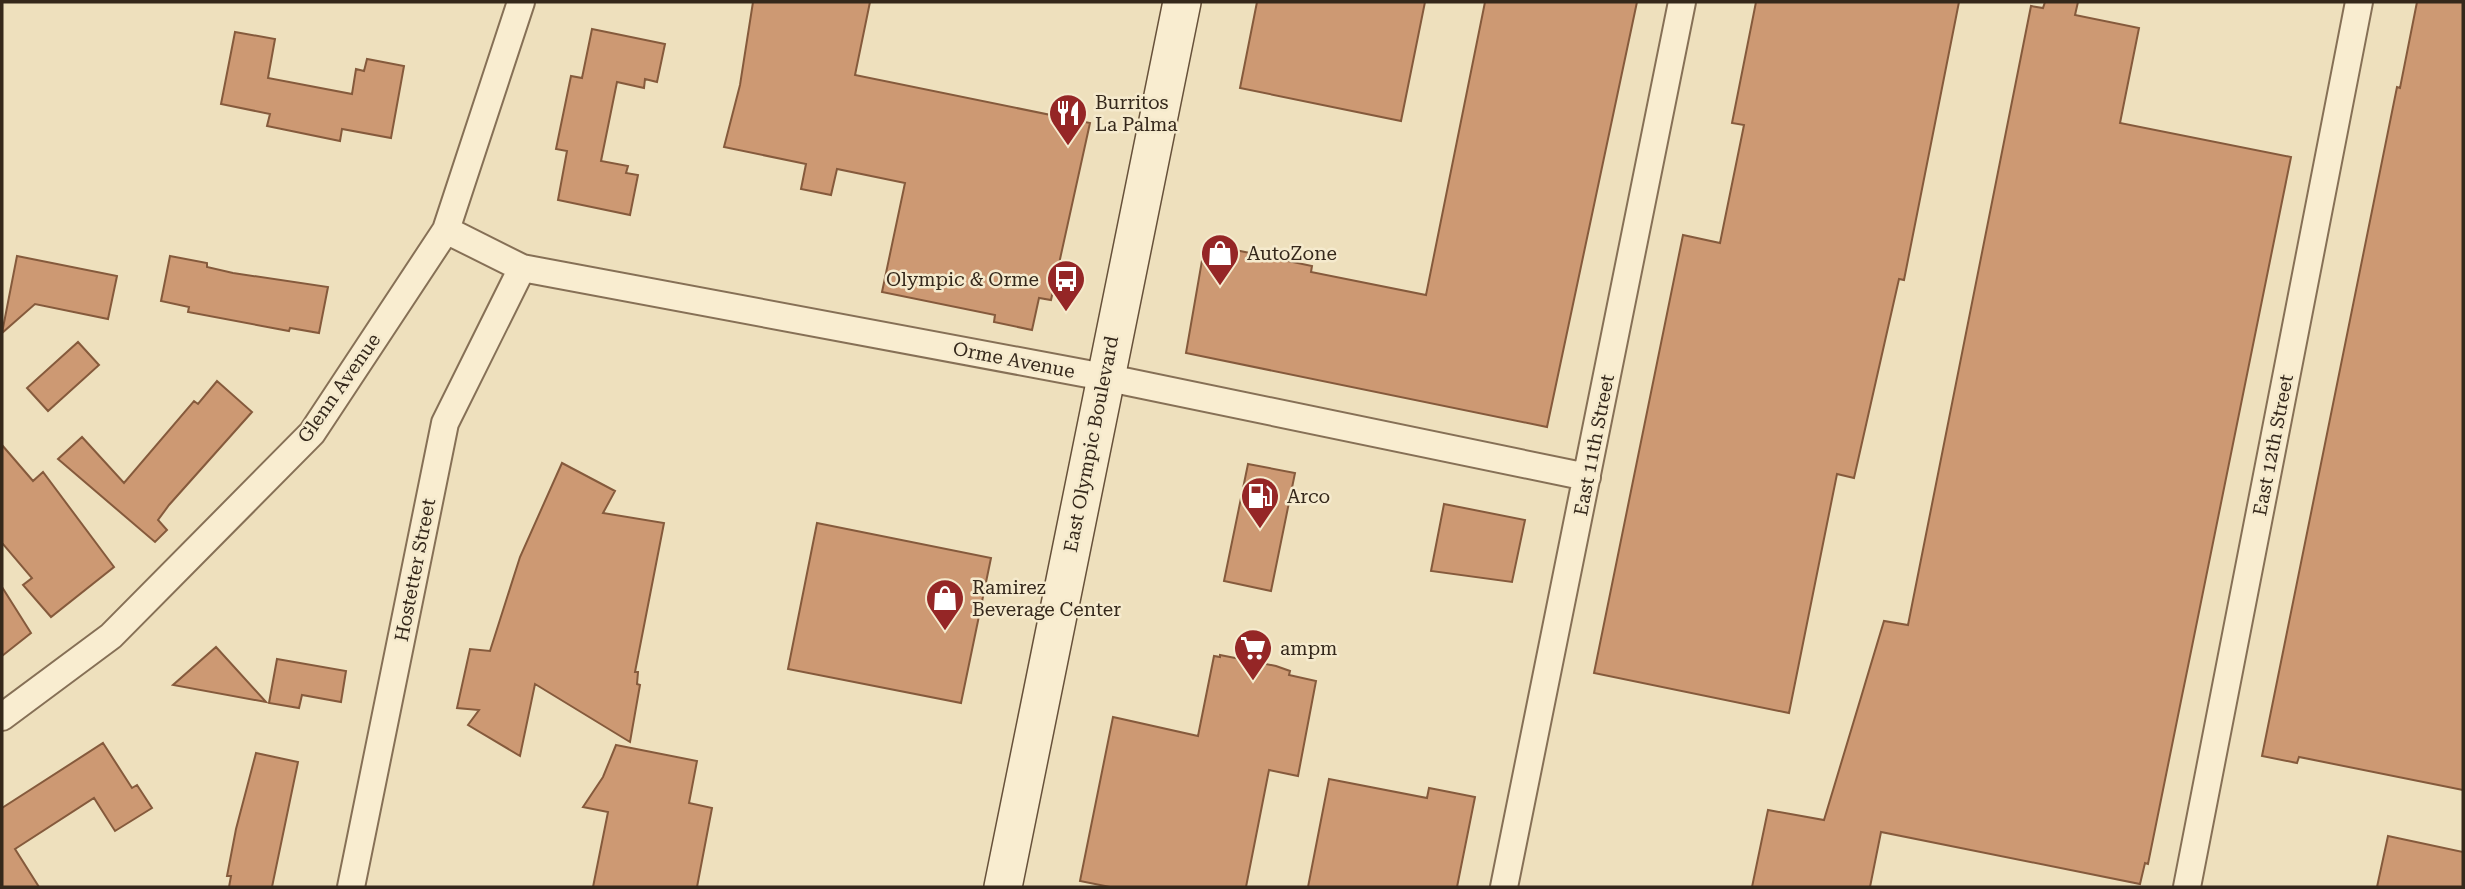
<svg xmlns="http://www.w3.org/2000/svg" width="2465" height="889" viewBox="0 0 2465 889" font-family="'Roboto Serif',serif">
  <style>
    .building { fill: #cd9973; stroke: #855a3c; stroke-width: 2 }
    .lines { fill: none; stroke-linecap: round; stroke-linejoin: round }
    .street-casing { stroke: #867056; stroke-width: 30 }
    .secondary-casing { stroke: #67513a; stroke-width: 40 }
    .street { stroke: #f9edd0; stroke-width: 26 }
    .secondary { stroke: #f9edd0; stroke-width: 37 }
    .labels { text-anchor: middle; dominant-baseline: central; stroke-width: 5; stroke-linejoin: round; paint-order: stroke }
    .poi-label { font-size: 19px; fill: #35281b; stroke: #f5eacd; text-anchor: start }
    .street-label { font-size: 19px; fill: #35281b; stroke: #f5eacd }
  </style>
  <rect width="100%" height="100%" fill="#eee0bd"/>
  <path class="building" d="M753,2H870L855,75L1090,123L1051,300L1039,298L1032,330L994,322L995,315L882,292L905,183L837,169L831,195L801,189L806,164L724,147L740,85Z
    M1257,2H1425L1401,121L1240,88Z
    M1485,2H1637L1547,427L1186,353L1204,249L1220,252L1221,247L1312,266L1311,272L1426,295Z
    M1756,2H1959L1904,280L1899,279L1854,478L1837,474L1789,713L1594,673L1683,235L1720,243L1744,125L1732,123Z
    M2045,2H2078L2075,15L2139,28L2120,123L2291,157L2148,864L2145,863L2140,884L1881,832L1870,887H1752L1768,810L1824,820L1884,621L1908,625L2031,6L2043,8Z
    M2417,2H2463V790L2299,757L2297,763L2262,756L2397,87L2400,88Z
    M592,29L665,44L657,82L645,79L644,88L617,82L601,161L628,166L626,173L638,175L630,215L558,200L567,151L556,149L571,76L582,78Z
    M235,32L275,39L268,78L352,94L356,69L364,71L367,59L404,66L391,138L342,129L340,141L267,126L270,114L221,104Z
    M17,256L117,276L108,319L35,304L2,333Z
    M170,256L207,263V267L233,273L328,287L319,333L290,328L289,331L188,312L189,307L161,301Z
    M78,342L99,365L48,411L27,388Z
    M217,381L252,412L169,505L158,520L167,530L155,542L58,459L82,437L124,483L194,401L198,404Z
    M2,445L33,481L43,472L114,567L51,617L23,585L32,578L2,543Z
    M562,463L615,491L603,513L664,523L635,672H638L637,684L640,685L630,742L535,684L520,756L468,725L479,710L457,708L470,649L490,651L520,557Z
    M1248,464L1295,473L1271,591L1224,581Z
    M1444,504L1525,520L1512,582L1431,571Z
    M817,523L991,558L961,703L788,669Z
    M2,587L31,633L2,656Z
    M216,647L266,702L173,685Z
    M1220,655L1276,666L1290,671L1289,675L1316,681L1298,776L1269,770L1246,887H1110L1080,881L1113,717L1198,736L1214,656L1220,657Z
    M277,659L346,671L341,702L302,695L299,708L269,703Z
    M103,743L132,788L137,785L152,808L115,831L94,798L15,849L39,887H2V808Z
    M616,745L697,761L689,803L712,808L697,887H593L608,812L583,807L603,777Z
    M256,753L298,762L272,887H229L231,876H227L236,829Z
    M1329,779L1427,798L1429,788L1475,797L1457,887H1308Z
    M2388,836L2463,852V887H2377Z"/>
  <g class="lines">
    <defs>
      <path id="street" d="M446,230L522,268L1104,377L1587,477
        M2,717L111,636L312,433L446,230L521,2
        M351,887L445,423L522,268
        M1504,887L1682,2
        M2187,887L2359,2"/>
      <path id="secondary" d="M1003,887L1182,2"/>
    </defs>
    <use href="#street" class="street-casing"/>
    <use href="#secondary" class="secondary-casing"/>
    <use href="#street" class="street"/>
    <use href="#secondary" class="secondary"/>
  </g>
  <defs>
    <symbol id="restaurant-pin" viewBox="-11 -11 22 30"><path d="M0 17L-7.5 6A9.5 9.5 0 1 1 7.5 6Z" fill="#952626" stroke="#f5eacd"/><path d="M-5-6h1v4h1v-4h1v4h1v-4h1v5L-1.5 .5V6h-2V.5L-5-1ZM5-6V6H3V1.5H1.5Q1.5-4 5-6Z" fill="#fff"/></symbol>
    <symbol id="shop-pin" viewBox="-11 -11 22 30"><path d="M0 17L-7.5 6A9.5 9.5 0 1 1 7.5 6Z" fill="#952626" stroke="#f5eacd"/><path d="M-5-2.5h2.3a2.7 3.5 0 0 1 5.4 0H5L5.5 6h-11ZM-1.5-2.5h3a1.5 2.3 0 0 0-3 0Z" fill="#fff"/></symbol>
    <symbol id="bus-pin" viewBox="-11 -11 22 30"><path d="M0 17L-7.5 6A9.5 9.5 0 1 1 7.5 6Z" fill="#952626" stroke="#f5eacd"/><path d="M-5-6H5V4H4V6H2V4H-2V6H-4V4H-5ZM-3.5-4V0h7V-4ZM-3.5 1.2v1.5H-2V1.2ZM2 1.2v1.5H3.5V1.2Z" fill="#fff"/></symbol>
    <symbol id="fuel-pin" viewBox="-11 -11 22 30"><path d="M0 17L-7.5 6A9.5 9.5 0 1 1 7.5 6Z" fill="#952626" stroke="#f5eacd"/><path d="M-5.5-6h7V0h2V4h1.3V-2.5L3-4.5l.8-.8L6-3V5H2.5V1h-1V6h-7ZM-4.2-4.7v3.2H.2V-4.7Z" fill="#fff"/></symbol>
    <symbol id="supermarket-pin" viewBox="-11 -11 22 30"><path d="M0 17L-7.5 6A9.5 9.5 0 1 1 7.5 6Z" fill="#952626" stroke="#f5eacd"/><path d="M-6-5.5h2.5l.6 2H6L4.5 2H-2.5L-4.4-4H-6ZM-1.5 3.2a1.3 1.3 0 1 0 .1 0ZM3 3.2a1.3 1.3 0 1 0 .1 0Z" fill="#fff"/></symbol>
  </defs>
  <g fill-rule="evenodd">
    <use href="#restaurant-pin" x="1046" y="91" width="44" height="60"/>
    <use href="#shop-pin" x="1198" y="231" width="44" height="60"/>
    <use href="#bus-pin" x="1044" y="257" width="44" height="60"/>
    <use href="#fuel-pin" x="1238" y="474" width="44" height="60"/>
    <use href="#shop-pin" x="923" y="576" width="44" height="60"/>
    <use href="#supermarket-pin" x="1231" y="626" width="44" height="60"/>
  </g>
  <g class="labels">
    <g class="poi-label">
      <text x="1095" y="102">Burritos<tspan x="1095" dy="22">La Palma</tspan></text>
      <text x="1247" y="253">AutoZone</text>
      <text x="1039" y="279" text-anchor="end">Olympic &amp; Orme</text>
      <text x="1287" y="496">Arco</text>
      <text x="972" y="587">Ramirez<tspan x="972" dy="22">Beverage Center</tspan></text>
      <text x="1280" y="648">ampm</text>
    </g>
    <g class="street-label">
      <text transform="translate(1014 360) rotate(11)">Orme Avenue</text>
      <text transform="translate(339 388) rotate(-55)">Glenn Avenue</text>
      <text transform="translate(1091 444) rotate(-79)">East Olympic Boulevard</text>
      <text transform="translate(1594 445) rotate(-79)">East 11th Street</text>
      <text transform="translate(2273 445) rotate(-79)">East 12th Street</text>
      <text transform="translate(415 570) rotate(-79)">Hostetter Street</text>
    </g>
  </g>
  <rect width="2465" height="889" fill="none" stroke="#35281b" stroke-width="7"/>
</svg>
